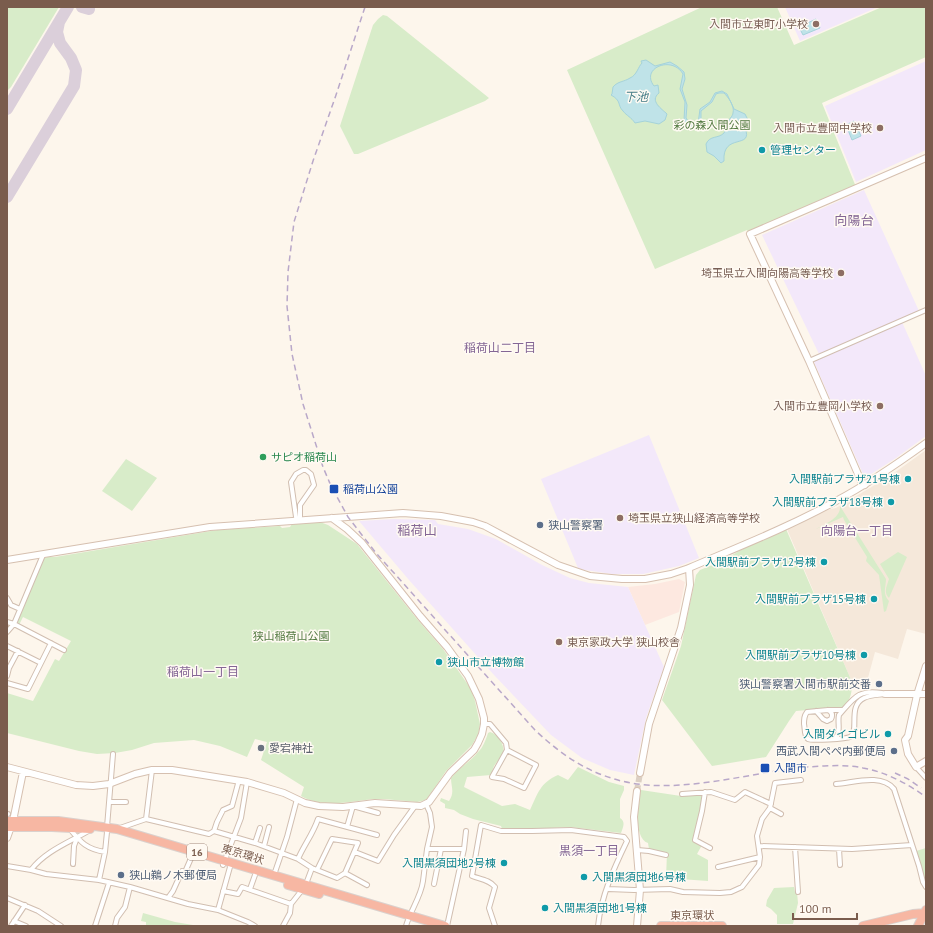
<svg xmlns="http://www.w3.org/2000/svg" width="933" height="933" viewBox="0 0 933 933" font-family="'PT Sans','Noto Sans JP',sans-serif">
  <style>
    .residential { fill: #f5e8da }
    .commercial { fill: #fde8e0 }
    .education { fill: #f3e8fa }
    .green { fill: #d8ecc9 }
    .water { fill: #bfe3e8; stroke: #a5d3da }
    .lines { fill: none; stroke-linecap: round; stroke-linejoin: round }
    .taxiway { stroke: #dbcfda; stroke-width: 12 }
    .secondary-tunnel { stroke: #dcd0c4; stroke-width: 6; stroke-dasharray: 6 3; stroke-linecap: butt }
    .street-casing { stroke: #d1beb0; stroke-width: 6 }
    .secondary-casing { stroke: #d6c0b0; stroke-width: 8 }
    .highway-casing { stroke: #dad1cd; stroke-width: 10 }
    .street { stroke: #fff; stroke-width: 4 }
    .secondary { stroke: #fff; stroke-width: 6 }
    .highway { stroke: #f7b7a3; stroke-width: 8 }
    .rail { stroke: #b9a8c9; stroke-width: 1.5; stroke-dasharray: 6 4; stroke-linecap: butt }
    .education-dot { fill: #8d6e63; stroke: #fffaf3; stroke-width: 1.5 }
    .culture-dot { fill: #0f9aa8; stroke: #fffaf3; stroke-width: 1.5 }
    .leisure-dot { fill: #2e9e5b; stroke: #fffaf3; stroke-width: 1.5 }
    .transit-dot { fill: #1a4fb4; stroke: #fffaf3; stroke-width: 1.5 }
    .service-dot { fill: #5c6f8a; stroke: #fffaf3; stroke-width: 1.5 }
    .worship-dot { fill: #6b7280; stroke: #fffaf3; stroke-width: 1.5 }
    .labels { text-anchor: middle; dominant-baseline: central; stroke-width: 3; stroke-linejoin: round; paint-order: stroke }
    .shield { fill: #fffaf3; stroke: #a28b7f; stroke-width: 1 }
    .shield-label { font-size: 10px; font-weight: bold; fill: #7a5c4d }
    .education-label { font-size: 11px; fill: #785e54; stroke: #fffaf3; text-anchor: end }
    .park-label { font-size: 11px; fill: #537a41; stroke: #fffaf3 }
    .culture-label { font-size: 11px; fill: #0d838f; stroke: #fffaf3; text-anchor: end }
    .leisure-label { font-size: 11px; fill: #27864d; stroke: #fffaf3; text-anchor: start }
    .transit-label { font-size: 11px; fill: #164399; stroke: #fffaf3; text-anchor: start }
    .service-label { font-size: 11px; fill: #4e5e75; stroke: #fffaf3; text-anchor: start }
    .worship-label { font-size: 11px; fill: #5b616d; stroke: #fffaf3; text-anchor: start }
    .street-label { font-size: 11px; fill: #7a5c4d; stroke: #fffaf3 }
    .water-label { font-size: 12px; font-style: italic; fill: #437c86; stroke: #fffaf3 }
    .neighbourhood-label { font-size: 12px; fill: #846695; stroke: #fffaf3 }
    .quarter-label { font-size: 13px; fill: #846695; stroke: #fffaf3 }
  </style>
  <rect width="100%" height="100%" fill="#fdf6ec"/>
  <path class="residential" d="M926,450V634L907,629L898,659L875,652L866,685L852,682L787,529L826,510L836,508L890,476Z"/>
  <path class="commercial" d="M679,579L685,582L679,612L645,625L628,587L655,584Z"/>
  <path class="education" d="M785,7H878L800,41Z
    M926,61V150L856,182L825,106Z
    M864,190L919,311L819,354L762,235Z
    M902,322L926,376V436L896,458L868,476L863,474L814,362L816,360Z
    M649,435L699,558L679,566L643,574H612L585,570L578,568L541,479Z
    M394,519L435,520L438,524L468,529L496,539L542,565L570,578L589,583L628,587L664,667L646,718L634,775L610,770L582,758L551,735L494,675L409,580L359,521Z"/>
  <path class="green" d="M7,7H59L11,87L7,91Z
    M702,7H777L794,45L882,7H926V57L822,103L856,187L749,234L747,230L655,269L567,70Z
    M383,15L387,16L489,98L485,101L358,154H354L340,126L373,25L378,19Z
    M126,459L157,478L132,511L102,491Z
    M840,506L886,579C886,587 882,594 889,601L886,611L884,612L879,575L866,561L867,557L844,520L843,517L816,529C825,524 841,518 840,506Z
    M320,522L328,525L357,544L417,619L443,649L471,689L475,701L480,724L478,735L472,745L446,771L427,799L422,801L417,802C404,801 390,799 377,799C351,800 325,810 301,796L304,787L261,760L267,742L255,739L247,757L220,746L194,740L154,743L132,750L115,753L97,754L79,751L7,733V693L33,701L55,659L59,661L71,641L23,617L19,625L16,621L43,559L47,557H55L217,530L280,526L282,528L290,527L292,524Z
    M786,529L852,682C852,692 851,699 844,707L796,711L789,721L766,757L712,766L662,700L681,646L696,575L700,570L722,561L739,551Z
    M898,552L907,557L889,598C883,592 887,586 889,579L880,564Z
    M490,732C499,735 503,743 504,752L494,766L491,775L467,777L464,787L502,806L515,804L530,810C538,793 540,783 558,775L568,780L578,767L609,782L624,786V790L620,799V818C626,822 623,827 621,833L570,827L532,829H502L501,826L473,819L460,814L454,810L445,808V804L440,801L441,798L449,801C455,792 451,787 451,778C459,768 471,761 478,752C483,748 486,739 488,733Z
    M641,790L681,796L703,795L694,841L702,845L697,854L708,860V881L666,878L667,853L659,852L658,850L649,849L648,843C633,838 638,802 641,790Z
    M926,848V884L916,851Z
    M794,887L795,892H797L798,903L793,924H777V915L771,909L766,906L767,900L774,888Z
    M143,913L175,922L199,926H146V922L141,921Z"/>
  <path class="water" d="M816,19L820,28L803,35L799,27Z
    M646,60L655,66L670,62L677,66L684,72L685,79L682,89L687,105L686,118L690,124L696,125L698,124L700,109L710,102L715,93L722,91L727,94L734,109L745,114L750,124L745,128C754,150 722,132 724,161L721,163L714,156L707,152L706,144C710,135 718,139 724,133C726,130 726,127 727,124C728,120 733,116 733,113C735,106 728,97 724,93H719L716,94L712,102L701,111V121L698,127L693,128L687,126L684,120L685,102L680,89L683,74C672,55 640,68 654,86L658,85L659,93C649,101 662,109 667,114L665,120L659,124L645,121L635,123C631,117 627,116 623,111C617,105 622,101 611,95L612,94L613,87C618,81 624,82 630,78C637,75 638,67 642,63L641,61Z
    M854,121L861,136L852,140L846,125Z"/>
  <g class="lines">
    <path class="taxiway" d="M82,7L89,9L86,7
      M7,109L68,7
      M7,197L74,86L76,70L71,58L60,43L57,32L59,22"/>
    <path class="secondary-tunnel" d="M637,791L640,773"/>
    <defs>
      <path id="street" d="M809,361L926,310
        M303,470H306L311,474L314,485L300,505V517L298,520L296,517L291,482L296,474Z
        M7,598L11,605L20,609
        M7,622L14,624L64,650
        M7,632L14,624L43,555
        M7,646L41,663
        M7,676L9,668L18,651
        M7,683L28,689L51,643
        M843,710H828L807,712C804,716 804,719 804,724C805,728 804,736 808,739C811,741 846,739 850,737C860,731 847,706 864,698C870,695 878,695 885,694
        M816,711L823,719L827,721L831,719C833,715 832,712 828,710
        M484,724H490L506,743L507,750L536,765L524,788L504,779L492,777L507,750
        M834,739C842,733 837,723 839,715C854,698 858,689 882,693
        M916,767L926,778
        M836,784C853,783 881,773 894,789L919,866L923,882L926,887
        M705,792L702,811L695,840L710,848
        M682,794L711,792L735,800L745,792L771,804
        M110,802H126
        M770,808L781,814
        M7,814H8
        M146,819L152,770
        M107,827L113,754
        M347,827L353,806L378,813
        M120,828L146,819L209,834L214,831L255,843L298,859L312,868L337,878L345,873L367,885
        M70,829C81,843 87,849 105,852
        M214,831L217,822L223,810L232,806L239,780
        M255,843L260,828
        M264,846L269,827
        M759,846L852,849L912,845
        M795,847L798,892
        M427,849H464L447,926
        M464,849L466,831
        M839,849L840,865
        M637,850L649,851L666,855
        M355,852L378,861L394,835L415,806
        M298,859C304,845 313,834 318,819L377,835
        M73,864L74,846L77,838
        M223,865L241,818L247,782
        M7,866L31,870L46,874L99,880L130,887L188,904L218,910L248,922L255,926
        M718,867L760,857
        M31,870C45,851 70,842 90,830
        M317,870L332,839L358,843L345,873
        M274,875L287,837L297,799
        M99,880L105,852L107,832
        M306,884L312,868
        M434,884L441,849
        M250,889L255,875
        M608,889L634,890L670,889L683,892L720,893L731,892L742,887L759,865L760,857L757,836L762,819L770,808L775,783L801,780
        M223,891L238,894L242,887L291,904
        M7,898L38,911L61,926
        M168,898L173,891L182,871L185,872L192,856
        M218,910L230,867
        M14,921L26,926
        M11,926L25,905
        M95,926L109,883
        M115,926L117,918L125,907L130,887
        M283,926L290,913L291,904L302,890
        M406,926C410,911 421,897 423,881L427,849L432,827L430,813L426,804
        M495,926L489,908L495,887C490,880 480,879 472,876L481,825L501,831H532L571,830L624,837L627,841C614,868 601,896 598,926"/>
      <path id="secondary" d="M865,485L861,481L809,361L750,234L926,158
        M7,560L210,527L403,513L441,516L473,522L485,526L558,565L590,576L622,579H645L671,574L689,568C738,547 789,527 836,501C868,484 897,464 926,443
        M926,666L917,695L908,736L905,740L908,754L916,767L926,761
        M885,694H926
        M7,767L76,785L93,786L109,784L135,774L152,770H172L247,782L284,793L305,803L319,806L343,807L375,803L421,806L429,802L450,773L474,750L478,743L482,734L484,724V718L479,699L468,676L447,647L420,616L362,543L347,529L332,518
        M640,773L649,724L681,628L690,585L689,568
        M7,838L13,821L23,772
        M637,926L640,890L634,817L637,791"/>
      <path id="highway" d="M7,821H58L117,829L445,926
        M7,827H52L90,829
        M288,885L319,894
        M661,926H722
        M863,926L913,914L926,913
        M918,926L926,910"/>
    </defs>
    <use href="#street" class="street-casing"/>
    <use href="#secondary" class="secondary-casing"/>
    <use href="#highway" class="highway-casing"/>
    <use href="#street" class="street"/>
    <use href="#secondary" class="secondary"/>
    <use href="#highway" class="highway"/>
    <path class="rail" d="M365,7L336,95L313,161L294,222L288,272L287,306L292,354L303,404L323,467L331,486L348,517L376,553L535,730C557,751 582,769 611,778C671,798 745,773 806,767C825,766 845,764 863,768C886,772 908,784 926,797
      M895,773L908,779L921,788"/>
  </g>
  <g class="education-dot">
    <circle cx="816" cy="24" r="4"/>
    <circle cx="880" cy="128" r="4"/>
    <circle cx="841" cy="273" r="4"/>
    <circle cx="880" cy="406" r="4"/>
    <circle cx="620" cy="518" r="4"/>
    <circle cx="559" cy="642" r="4"/>
  </g>
  <g class="culture-dot">
    <circle cx="762" cy="150" r="4"/>
    <circle cx="908" cy="479" r="4"/>
    <circle cx="891" cy="502" r="4"/>
    <circle cx="824" cy="562" r="4"/>
    <circle cx="874" cy="599" r="4"/>
    <circle cx="864" cy="655" r="4"/>
    <circle cx="439" cy="662" r="4"/>
    <circle cx="888" cy="734" r="4"/>
    <circle cx="504" cy="863" r="4"/>
    <circle cx="584" cy="877" r="4"/>
    <circle cx="545" cy="908" r="4"/>
  </g>
  <circle class="leisure-dot" cx="263" cy="457" r="4"/>
  <g class="transit-dot">
    <rect x="329" y="484" width="10" height="10" rx="2"/>
    <rect x="760" y="763" width="10" height="10" rx="2"/>
  </g>
  <g class="service-dot">
    <circle cx="540" cy="525" r="4"/>
    <circle cx="879" cy="684" r="4"/>
    <circle cx="894" cy="751" r="4"/>
    <circle cx="121" cy="875" r="4"/>
  </g>
  <circle class="worship-dot" cx="261" cy="748" r="4"/>
  <g class="labels">
    <rect class="shield" x="187" y="844" width="20" height="16" rx="3"/>
    <g class="shield-label">
      <text x="197" y="852">16</text>
    </g>
    <g class="education-label">
      <text x="808" y="24">入間市立東町小学校</text>
      <text x="872" y="128">入間市立豊岡中学校</text>
      <text x="833" y="273">埼玉県立入間向陽高等学校</text>
      <text x="872" y="406">入間市立豊岡小学校</text>
      <text x="628" y="518" text-anchor="start">埼玉県立狭山経済高等学校</text>
      <text x="567" y="642" text-anchor="start">東京家政大学 狭山校舎</text>
    </g>
    <g class="park-label">
      <text x="712" y="125">彩の森入間公園</text>
      <text x="291" y="636">狭山稲荷山公園</text>
    </g>
    <g class="culture-label">
      <text x="770" y="150" text-anchor="start">管理センター</text>
      <text x="900" y="479">入間駅前プラザ21号棟</text>
      <text x="883" y="502">入間駅前プラザ18号棟</text>
      <text x="816" y="562">入間駅前プラザ12号棟</text>
      <text x="866" y="599">入間駅前プラザ15号棟</text>
      <text x="856" y="655">入間駅前プラザ10号棟</text>
      <text x="447" y="662" text-anchor="start">狭山市立博物館</text>
      <text x="880" y="734">入間ダイゴビル</text>
      <text x="496" y="863">入間黒須団地2号棟</text>
      <text x="592" y="877" text-anchor="start">入間黒須団地6号棟</text>
      <text x="553" y="908" text-anchor="start">入間黒須団地1号棟</text>
    </g>
    <g class="leisure-label">
      <text x="271" y="457">サピオ稲荷山</text>
    </g>
    <g class="transit-label">
      <text x="343" y="489">稲荷山公園</text>
      <text x="774" y="768">入間市</text>
    </g>
    <g class="service-label">
      <text x="548" y="525">狭山警察署</text>
      <text x="871" y="684" text-anchor="end">狭山警察署入間市駅前交番</text>
      <text x="886" y="751" text-anchor="end">西武入間ぺぺ内郵便局</text>
      <text x="129" y="875">狭山鵜ノ木郵便局</text>
    </g>
    <g class="worship-label">
      <text x="269" y="748">愛宕神社</text>
    </g>
    <g class="street-label">
      <text transform="translate(243 854) rotate(17)">東京環状</text>
      <text x="692" y="915">東京環状</text>
    </g>
    <g class="water-label">
      <text x="636" y="96">下池</text>
    </g>
    <g class="neighbourhood-label">
      <text x="500" y="347">稲荷山二丁目</text>
      <text x="857" y="530">向陽台一丁目</text>
      <text x="203" y="671">稲荷山一丁目</text>
      <text x="589" y="850">黒須一丁目</text>
    </g>
    <g class="quarter-label">
      <text x="854" y="220">向陽台</text>
      <text x="417" y="530">稲荷山</text>
    </g>
  </g>
  <rect width="933" height="933" fill="none" stroke="#7a5c4d" stroke-width="16"/>
  <path d="M793 913v6h64v-6" fill="none" stroke="#7a5c4d" stroke-width="2"/>
  <text x="799" y="913" font-size="12" fill="#7a5c4d" stroke="#fffaf3" stroke-width="3" paint-order="stroke">100 m</text>
</svg>
